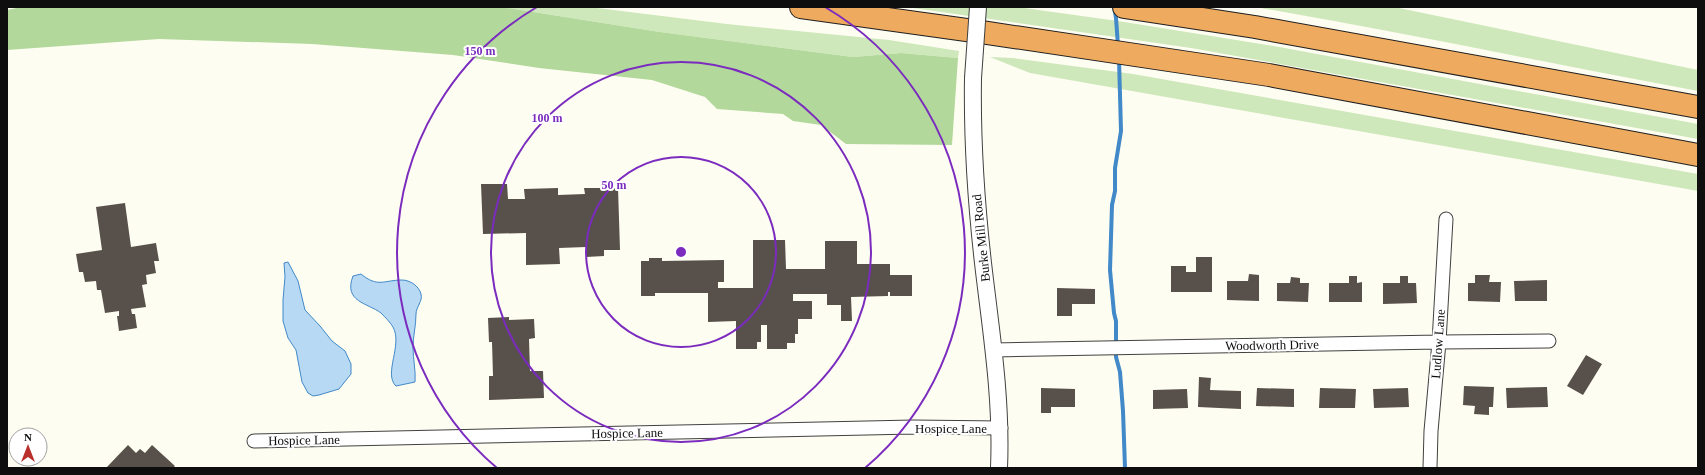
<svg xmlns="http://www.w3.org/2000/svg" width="1705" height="475" viewBox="0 0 1705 475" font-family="'Times New Roman',serif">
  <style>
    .green { fill: #cfe8bb }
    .forest { fill: #b2d89b }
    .water { fill: #b7d9f4; stroke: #4189c8 }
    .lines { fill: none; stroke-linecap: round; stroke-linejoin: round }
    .stream { stroke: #4189c8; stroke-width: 4 }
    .building { fill: #57504b }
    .minor-casing { stroke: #414141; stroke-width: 15 }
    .tertiary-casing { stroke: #414141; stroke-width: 18 }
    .motorway-casing { stroke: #1f1f1f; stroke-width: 24 }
    .minor { stroke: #fff; stroke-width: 13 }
    .tertiary { stroke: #fff; stroke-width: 16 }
    .motorway { stroke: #eeaa5f; stroke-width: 22 }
    .tertiary-bridge-casing { stroke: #414141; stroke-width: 18; stroke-linecap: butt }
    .tertiary-bridge { stroke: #fff; stroke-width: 16 }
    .ring { fill: none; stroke: #7b2cbf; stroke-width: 2 }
    .labels { text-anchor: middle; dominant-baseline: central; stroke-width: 4; stroke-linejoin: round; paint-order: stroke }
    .street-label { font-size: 13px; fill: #0e0e0e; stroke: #fff }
    .centre { fill: #7b2cbf; stroke: #fff; stroke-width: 2 }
    .ring-label { font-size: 12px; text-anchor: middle; font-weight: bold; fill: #7b2cbf; stroke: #fff; stroke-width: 4; stroke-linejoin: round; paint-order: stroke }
  </style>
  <rect width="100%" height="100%" fill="#fefdf1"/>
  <path class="green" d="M501,7H589L727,24L889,40L959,51L958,58L901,53L853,57L660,32Z
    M906,7H1017L1118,21L1279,47L1698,124V139L1191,48Z
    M1255,7H1394L1698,70V91C1550,64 1403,32 1255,7Z
    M990,57L1013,58L1133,74L1698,174V191L1030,73Z"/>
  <path class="forest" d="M21,7H501L660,32L853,57L901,53L958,58L952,145L846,144L821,125L793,121L783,114L717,109L705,97L652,80L539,68L453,55L312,44L159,39L7,50V10Z"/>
  <path class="water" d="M288,262L298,281L305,310L320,326L332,341L345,351L351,364V374L339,389L319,395L313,396L308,393L302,382L296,350L288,338L283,321V300L285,277L284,263Z
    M361,274C378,288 384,280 402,280C410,280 419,286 421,294C423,301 416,307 416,314C416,326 413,336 413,348C413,359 416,371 415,382L396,386C383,374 403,345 393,327C390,322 385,317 381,313C368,303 343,302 353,276Z"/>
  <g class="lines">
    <path class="stream" d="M1114,7L1116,18L1118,46
      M1119,59L1121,131L1115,168V191L1112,205L1110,270L1114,313L1116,321V357L1120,372L1123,411L1125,468"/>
  </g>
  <path class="building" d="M481,184H507L508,199H525L524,189L558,188V195L585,194L584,188H618L620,250H604V256L586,257V247L559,248L560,264L526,265V233L483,234Z
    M125,203L131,247L156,243L159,261H154L156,273L146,275L147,284L142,285L146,307L131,309L132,314H135L137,328L119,331L117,316H119V311L105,313L101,290H97L96,281L85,282L83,272H79L76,254L102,250L96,207Z
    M753,240H785L786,269H825V241H857V264H890V275H912V296H890V292H888V296L851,297L852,321H841V305H827V294H793V301H812V319H798V334H795V343H787V349H767V325H761V342H757V349H736V321L708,322V293H655V296H641V261H649V258H662V261L724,260V282H718V288H753Z
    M1196,257H1212V292H1171V266H1186V272H1196Z
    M1249,274L1259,275V301L1227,300V281H1248Z
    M1475,275H1490L1489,282H1501L1500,302L1468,301V283H1475Z
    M1349,276H1357V283L1362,282V302H1329V283H1349Z
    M1400,276H1408V283H1416L1417,303L1383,304V283H1400Z
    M1291,277L1300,278V283H1309L1308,302L1277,301V283H1290Z
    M1547,280V301H1515L1514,281Z
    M1057,288L1095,289V304H1072V316H1057Z
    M509,317V320L534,319L535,338L529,339L530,371H543L544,398L489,400V376H493L492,342H489L488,318Z
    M1586,355L1602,364L1583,395L1567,386Z
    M1199,377L1211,378L1210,390L1241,391V409L1198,407Z
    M1464,386L1494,387L1493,407H1489V415L1474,414L1475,406L1463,405Z
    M1547,387L1548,407L1507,408L1506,388Z
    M1041,388L1075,389V407H1051V413H1041Z
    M1257,388L1294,389V407L1256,406Z
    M1320,388L1356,389L1355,408H1319Z
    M1408,388L1409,407L1374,408L1373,389Z
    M1187,389L1188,408L1153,409V390Z
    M128,445L136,453L140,449L145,453L152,445L175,466L173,468H106Z"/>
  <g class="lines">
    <defs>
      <path id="minor" d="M994,350L1439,342L1549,341
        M254,441L913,427L1001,428
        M1430,468L1431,431L1439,342L1446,219"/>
      <path id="tertiary" d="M973,78C972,140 976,201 983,263C991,332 1002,398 999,468"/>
      <path id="motorway" d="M801,7L981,32L1269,75L1698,155
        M1124,7L1255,27L1698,107"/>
    </defs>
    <use href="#minor" class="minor-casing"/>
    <use href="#tertiary" class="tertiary-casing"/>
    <use href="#motorway" class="motorway-casing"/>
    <use href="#minor" class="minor"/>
    <use href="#tertiary" class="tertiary"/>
    <use href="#motorway" class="motorway"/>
    <defs>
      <path id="tertiary-bridge" d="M973,78L978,7"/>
    </defs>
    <use href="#tertiary-bridge" class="tertiary-bridge-casing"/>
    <use href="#tertiary-bridge" class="tertiary-bridge"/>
  </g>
  <g class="ring">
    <circle cx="681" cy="252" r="95"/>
    <circle cx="681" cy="252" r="190"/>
    <path d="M497 468A284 284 0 0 1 537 7M825 7A284 284 0 0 1 865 468"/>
  </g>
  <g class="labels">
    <g class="street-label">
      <text transform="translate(981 238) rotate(-96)">Burke Mill Road</text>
      <text transform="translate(1438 344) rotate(-86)">Ludlow Lane</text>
      <text transform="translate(1272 345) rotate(-1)">Woodworth Drive</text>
      <text x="951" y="428">Hospice Lane</text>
      <text transform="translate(627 433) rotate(-1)">Hospice Lane</text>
      <text transform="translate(304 440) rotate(-1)">Hospice Lane</text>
    </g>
  </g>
  <circle cx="681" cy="252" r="6" class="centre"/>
  <g class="ring-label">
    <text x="480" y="55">150 m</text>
    <text x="547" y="122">100 m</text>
    <text x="614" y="189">50 m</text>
  </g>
  <rect width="1705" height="475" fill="none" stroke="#0e0e0e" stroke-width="16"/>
  <g transform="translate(28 447)"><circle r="19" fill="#ffffff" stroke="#9f9f9f"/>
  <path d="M0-3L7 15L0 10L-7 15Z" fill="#b92f2c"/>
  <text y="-6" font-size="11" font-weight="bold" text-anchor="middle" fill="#0e0e0e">N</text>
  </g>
</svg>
